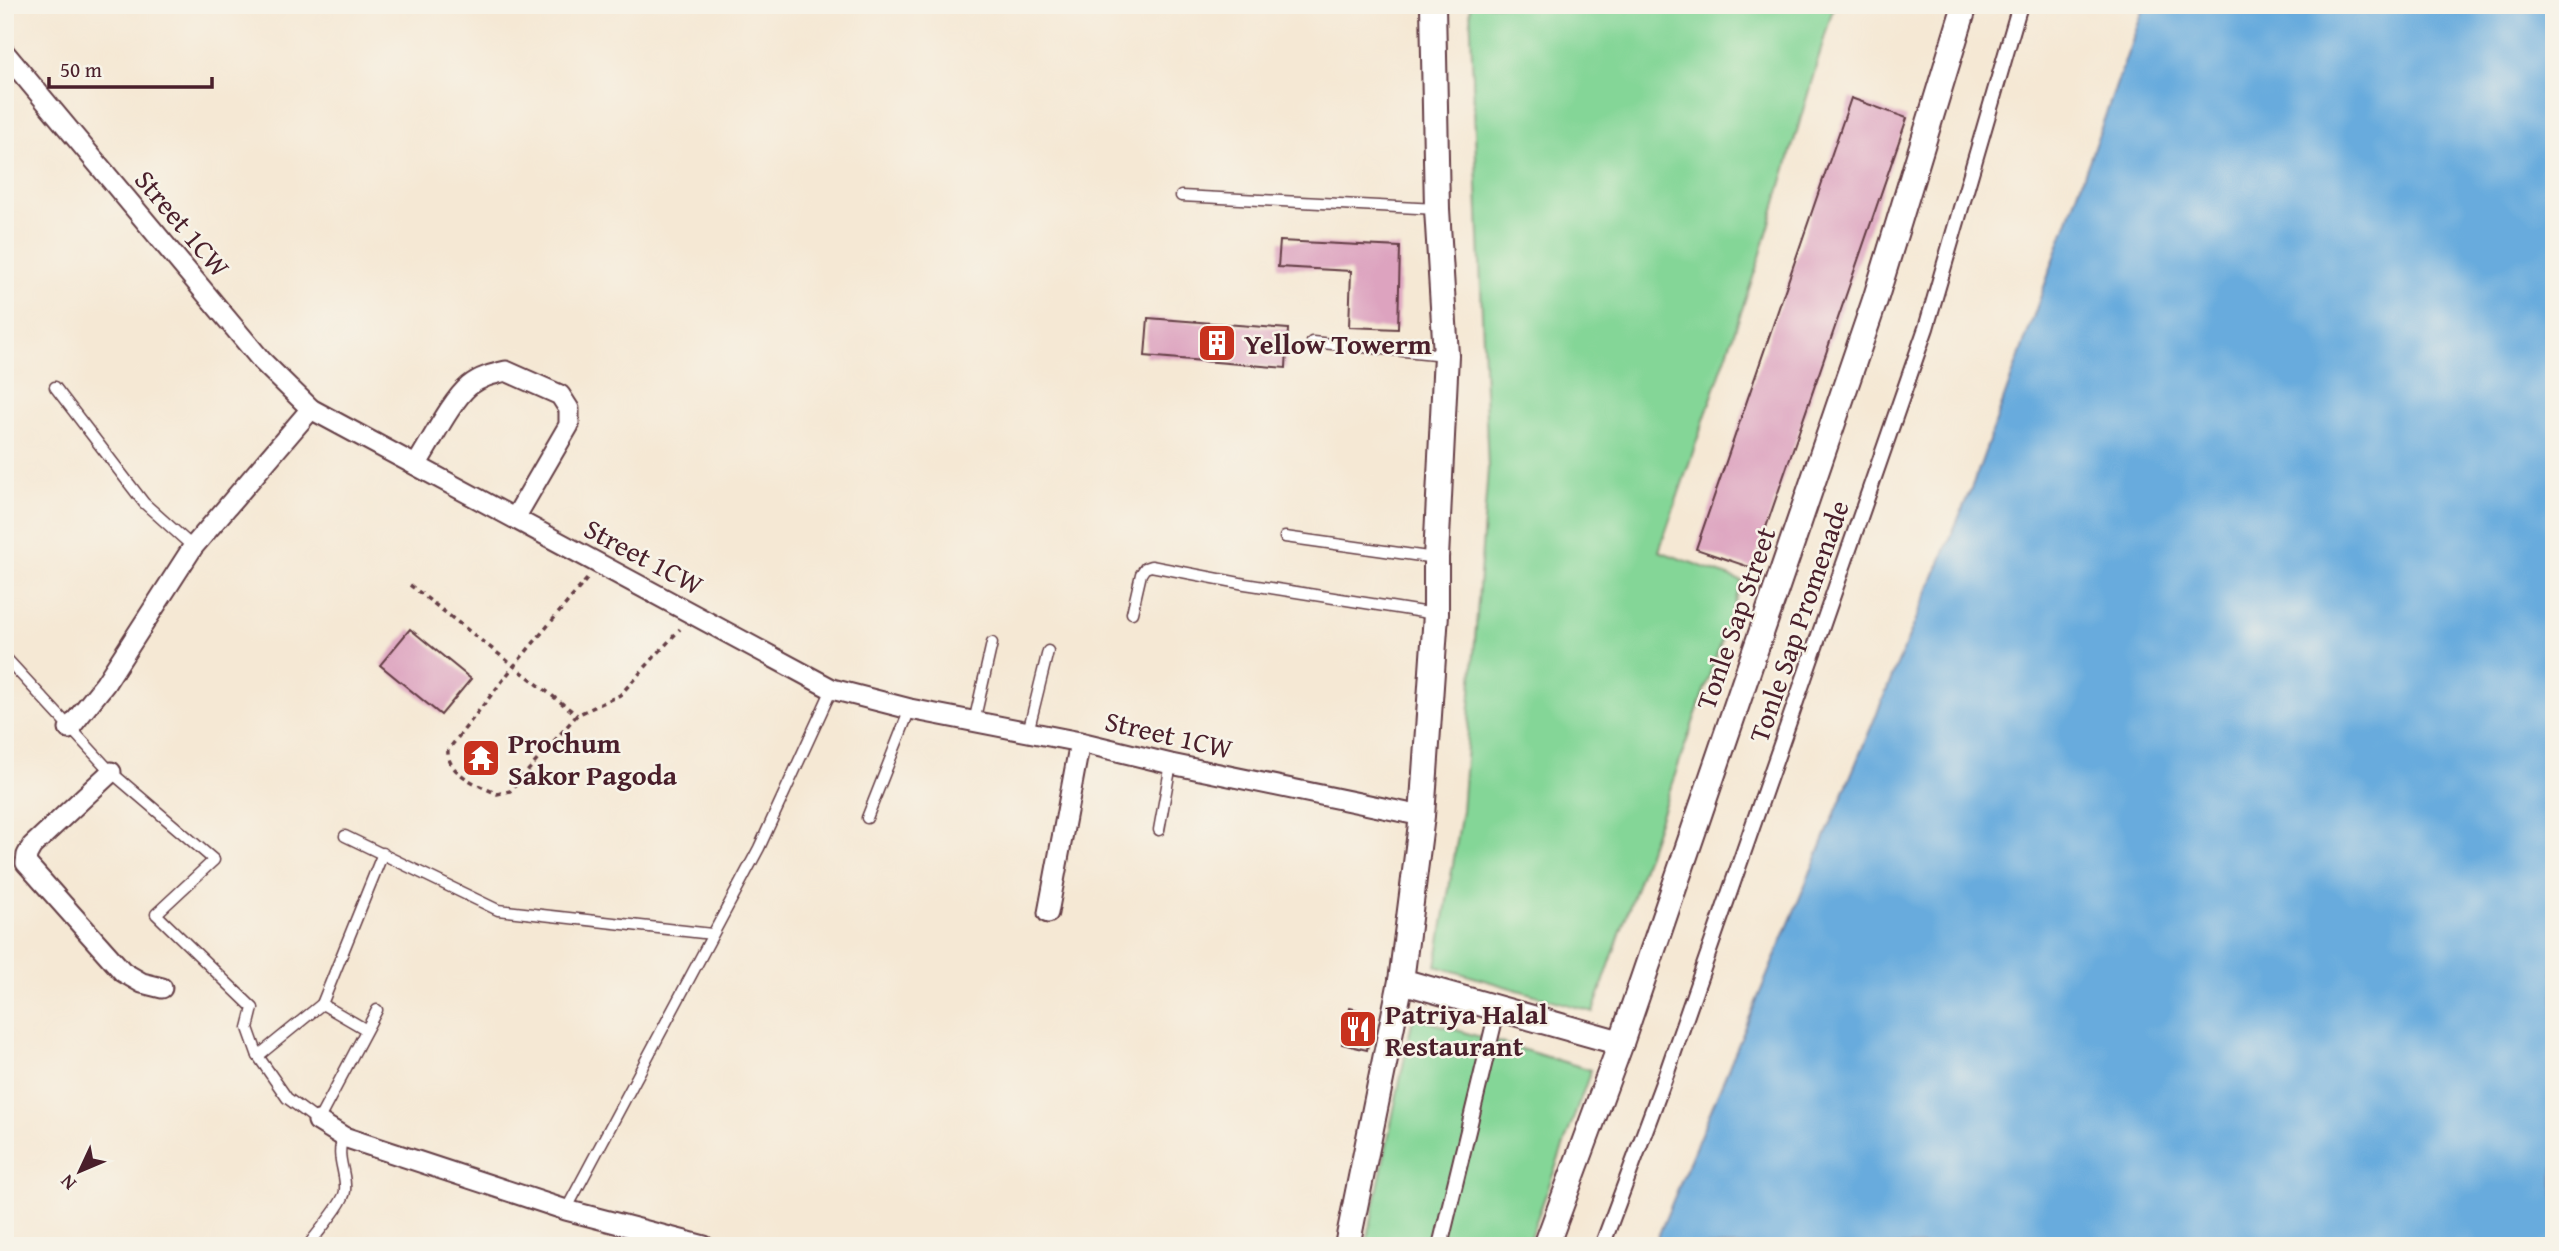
<svg xmlns="http://www.w3.org/2000/svg" width="2559" height="1251" font-family="'Gentium Book Plus',serif">
<rect width="100%" height="100%" fill="#f7f3e8"/>
<filter id="ink" filterUnits="userSpaceOnUse"><feTurbulence type="fractalNoise" baseFrequency=".0143" numOctaves="2"/><feDisplacementMap in="SourceGraphic" scale="14" xChannelSelector="R" yChannelSelector="G"/><feConvolveMatrix kernelMatrix="1 2 1 2 8 2 1 2 1" color-interpolation-filters="sRGB"/></filter>
<filter id="wash" filterUnits="userSpaceOnUse"><feTurbulence type="fractalNoise" baseFrequency=".00686" numOctaves="4" result="noise"/><feDisplacementMap in="SourceGraphic" scale="28" xChannelSelector="R" yChannelSelector="G"/><feGaussianBlur stdDeviation="1.57" result="paint"/><feColorMatrix in="noise" values="0 0 0 0 0 0 0 0 0 0 0 0 0 0 0 0 0 1.4 0 .05"/><feComposite in="paint" operator="in"/></filter>
<g filter="url(#wash)">
<rect width="100%" height="100%" fill="#f5e8d4"/>
<g fill="#84d697" stroke="#677a61" stroke-width="2">
<polygon points="1470,5 1834,5 1760,257 1659,551 1742,581 1593,1012 1436,966 1462,811 1488,469"/>
<polygon points="1413,1017 1591,1070 1527,1246 1366,1246"/>
</g>
<polygon fill="#68abdd" stroke="#596584" stroke-width="2" points="2145,5 2554,5 2554,1246 1654,1246 1977,474"/>
<g id="blocks">
<g fill="#dda3bf">
<polygon points="1851,98 1907,118 1752,568 1696,549"/>
<polygon points="1280,241 1400,247 1398,329 1349,327 1351,271 1278,267"/>
<polygon points="1148,318 1288,329 1286,368 1145,356"/>
<polygon points="410,629 471,679 441,715 380,665"/>
<polygon points="1350,1008 1374,1014 1367,1050 1342,1044"/>
</g>
</g>
</g>
<g filter="url(#ink)">
<use href="#blocks" fill-opacity="0" stroke="#643d44" stroke-width="2"/>
<g fill="none" stroke-linecap="round" stroke-linejoin="round">
<defs>
<g id="service">
<polyline points="1181,196 1437,209"/>
<polyline points="1312,342 1445,355"/>
<polyline points="55,387 144,503 193,547"/>
<polyline points="1285,537 1435,558"/>
<polyline points="1132,613 1141,574 1145,568 1151,566 1245,584 1435,614"/>
<polyline points="5,657 111,772 214,860 156,914 253,1008 248,1028 258,1056 287,1098 318,1121 377,1010"/>
<polyline points="974,722 992,643"/>
<polyline points="1028,732 1048,651"/>
<polyline points="867,818 910,709"/>
<polyline points="1159,830 1171,764"/>
<polyline points="345,836 498,910 712,934"/>
<polyline points="322,1004 383,853"/>
<polyline points="258,1056 322,1004 365,1029"/>
<polyline points="566,1210 759,848 832,689"/>
<path d="M308 1246C316 1234 344 1203 345 1191 347 1172 334 1155 344 1137"/>
</g>
<g id="pedestrian">
<polyline points="1440,1246 1498,1007"/>
<polyline points="1602,1246 1667,1072 1926,328 2020,5"/>
</g>
<g id="minor">
<polyline points="5,53 262,361 311,409 832,689 910,709 1080,742 1171,764 1422,816"/>
<path d="M416 465C430 444 451 401 469 386 480 377 493 374 506 371L560 395 569 409V425L515 518"/>
<polyline points="69,729 105,684 193,547 311,409"/>
<polyline points="111,772 32,846 27,855 26,863 123,972 142,983 162,988"/>
<polyline points="1048,913 1080,742"/>
<polyline points="318,1121 344,1137 566,1210 704,1246"/>
</g>
<g id="tertiary">
<polyline points="1401,981 1621,1043"/>
<polyline points="1347,1246 1401,981 1422,816 1436,614 1436,558 1446,355 1437,209 1433,5"/>
<polyline points="1546,1246 1621,1043 1875,300 1965,5"/>
</g>
</defs>
<use href="#service" stroke="#643d44" stroke-width="13"/>
<use href="#pedestrian" stroke="#643d44" stroke-width="18"/>
<use href="#minor" stroke="#643d44" stroke-width="23"/>
<use href="#tertiary" stroke="#643d44" stroke-width="28"/>
<g stroke="#643d44" stroke-width="3.5" stroke-dasharray="5 5" stroke-linecap="butt">
<path d="M587 579 514 666 448 750C446 774 479 785 497 794L510 791 577 715 620 695 680 629"/>
<polyline points="410,585 577,715"/>
</g>
<use href="#service" stroke="#fff" stroke-width="10"/>
<use href="#pedestrian" stroke="#fff" stroke-width="14"/>
<use href="#minor" stroke="#fff" stroke-width="19"/>
<use href="#tertiary" stroke="#fff" stroke-width="24"/>
</g>
</g>
<defs>
<symbol id="building-square" viewBox="-11 -11 22 22"><rect x="-9" y="-9" width="18" height="18" rx="4" fill="#c8321e" stroke="#f7f3e8"/><path d="M-4-6H4V6H1V3H-1V6H-4ZM-2.5-4.3h1.7v1.8h-1.7ZM.8-4.3h1.7v1.8H.8ZM-2.5-1h1.7V.8h-1.7ZM.8-1h1.7V.8H.8Z" fill="#fff"/></symbol>
<symbol id="temple-square" viewBox="-11 -11 22 22"><rect x="-9" y="-9" width="18" height="18" rx="4" fill="#c8321e" stroke="#f7f3e8"/><path d="M0-6L5-2H3V0L6.5 2.5H4V6H1.5V3h-3V6H-4V2.5H-6.5L-3 0V-2H-5Z" fill="#fff"/></symbol>
<symbol id="restaurant-square" viewBox="-11 -11 22 22"><rect x="-9" y="-9" width="18" height="18" rx="4" fill="#c8321e" stroke="#f7f3e8"/><path d="M-5-6h1v4h1v-4h1v4h1v-4h1v5L-1.5 .5V6h-2V.5L-5-1ZM5-6V6H3V1.5H1.5Q1.5-4 5-6Z" fill="#fff"/></symbol>
</defs>
<g fill-rule="evenodd">
<use href="#building-square" x="1195" y="321" width="44" height="44"/>
<use href="#temple-square" x="459" y="736" width="44" height="44"/>
<use href="#restaurant-square" x="1336" y="1007" width="44" height="44"/>
</g>
<g text-anchor="middle" dominant-baseline="central" stroke-width="5" stroke-linejoin="round" paint-order="stroke">
<g font-size="28" fill="#4a1f2b" stroke="#f7f3e8">
<text transform="translate(183 223) rotate(50)">Street 1CW</text>
<text transform="translate(644 556) rotate(28)">Street 1CW</text>
<text transform="translate(1735 618) rotate(-71)">Tonle Sap Street</text>
<text transform="translate(1798 621) rotate(-71)">Tonle Sap Promenade</text>
<text transform="translate(1169 734) rotate(13)">Street 1CW</text>
</g>
<g font-size="28" font-weight="bold" fill="#4a1f2b" stroke="#f7f3e8" text-anchor="start">
<text x="1244" y="343">Yellow Towerm</text>
<text x="508" y="742">Prochum<tspan x="508" dy="32">Sakor Pagoda</tspan></text>
<text x="1385" y="1013">Patriya Halal<tspan x="1385" dy="32">Restaurant</tspan></text>
</g>
</g>
<rect width="2559" height="1251" fill="none" stroke="#f7f3e8" stroke-width="28"/>
<g transform="translate(80 1171) rotate(226)" stroke="#f7f3e8" stroke-width="5" paint-order="stroke">
<path d="M0-5L12 26L0 18L-12 26Z" fill="#4a1f2b"/>
<text y="-10" font-size="19" font-weight="bold" text-anchor="middle" fill="#4a1f2b">N</text>
</g>
<path d="M49 77v10h163v-10" fill="none" stroke="#4a1f2b" stroke-width="3.5"/>
<text x="60" y="77" font-size="21" fill="#4a1f2b" stroke="#f7f3e8" stroke-width="5" paint-order="stroke">50 m</text>
</svg>
